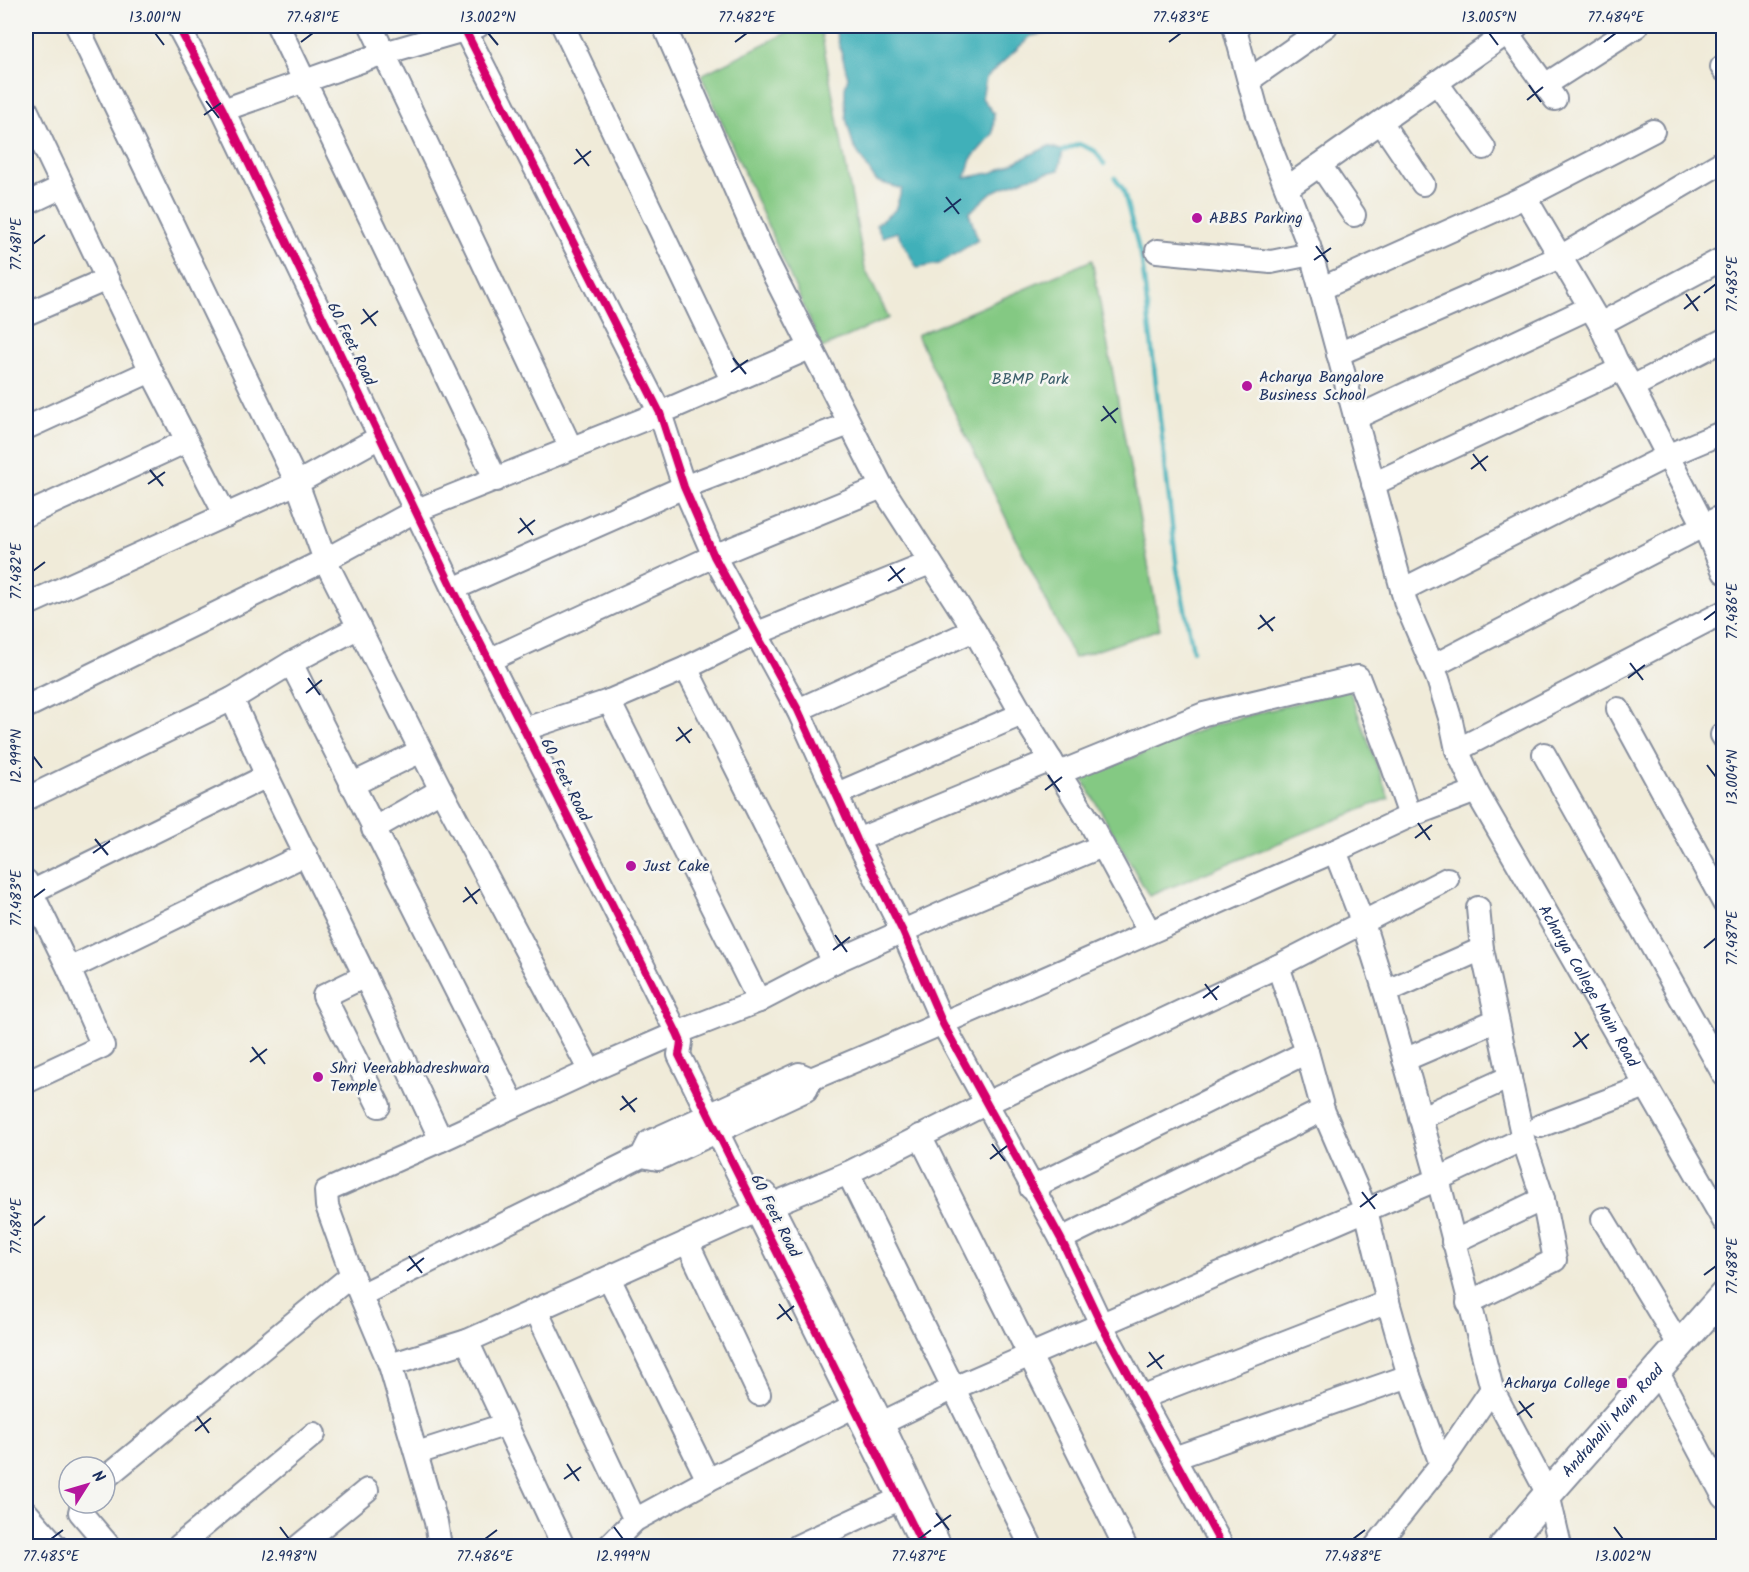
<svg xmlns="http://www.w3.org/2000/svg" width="1749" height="1572" font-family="Kalam,sans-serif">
<rect width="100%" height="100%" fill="#f6f6f2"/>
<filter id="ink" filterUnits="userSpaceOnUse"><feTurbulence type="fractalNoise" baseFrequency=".0167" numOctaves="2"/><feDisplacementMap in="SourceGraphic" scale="12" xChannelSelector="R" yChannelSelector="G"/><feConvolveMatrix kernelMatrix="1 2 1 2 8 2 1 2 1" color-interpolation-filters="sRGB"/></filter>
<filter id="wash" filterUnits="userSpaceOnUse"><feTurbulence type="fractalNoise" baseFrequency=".008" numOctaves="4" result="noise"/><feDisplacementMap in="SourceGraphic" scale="24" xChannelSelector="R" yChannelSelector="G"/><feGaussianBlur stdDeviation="1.35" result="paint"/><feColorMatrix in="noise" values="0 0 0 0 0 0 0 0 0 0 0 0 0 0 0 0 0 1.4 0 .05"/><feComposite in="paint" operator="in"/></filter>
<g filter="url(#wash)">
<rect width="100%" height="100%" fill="#f0ebd9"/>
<g fill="#84c983" stroke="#507c70" stroke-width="1.5">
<polygon points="800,26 820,26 865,269 889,318 822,348 701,75"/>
<polygon points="1092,260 1160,629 1074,658 917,335"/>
<polygon points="1349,689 1389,798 1149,896 1082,778 1213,725"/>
</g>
<polygon fill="#40b0b9" stroke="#2e708c" stroke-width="1.5" points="834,26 1091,26 1031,36 986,78 982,98 994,114 993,134 971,159 965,178 994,172 1049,146 1063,151 1059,170 1024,179 992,192 969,213 978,240 939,264 917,268 897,232 882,237 876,225 895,210 902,189 876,181 853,145 846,118 845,97 845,87 848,77"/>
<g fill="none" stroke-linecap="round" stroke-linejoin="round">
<g stroke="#40b0b9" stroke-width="4.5">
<polyline points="1063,151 1079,144 1095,151 1104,164"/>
<polyline points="1115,178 1123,189 1142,261 1177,569 1193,650"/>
</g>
</g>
</g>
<g filter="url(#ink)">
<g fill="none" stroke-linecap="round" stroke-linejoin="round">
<defs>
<g id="minor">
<polyline points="77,26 297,483 325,560 441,790 590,1071"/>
<polyline points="178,26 223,110 453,589 677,1033 681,1042 679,1055 923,1546"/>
<polyline points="278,26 496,480"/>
<polyline points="371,26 571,448"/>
<polyline points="463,26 660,413 684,487 714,556 798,710 857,840 903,932 943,1024 1061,1239 1102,1326 1222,1546"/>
<polyline points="563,26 733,382"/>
<polyline points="664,26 767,261 882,487 974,630 1022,714 1092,826 1149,931"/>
<path id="s1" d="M1234 26 1259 118 1309 246 1406 604 1438 679 1451 721 1457 750 1476 791 1724 1221"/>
<polyline points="1502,26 1555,99"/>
<polyline points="1722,67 1724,70"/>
<polyline points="1249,80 1326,26"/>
<polyline points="1437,83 1484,148"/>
<polyline points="1545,85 1637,26"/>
<polyline points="26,109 151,371 226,516"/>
<polyline points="223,110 384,53 478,26"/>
<polyline points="1381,122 1423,184"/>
<polyline points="1653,131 1525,197 1600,324 1616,360 1632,387 1703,524 1724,572"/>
<polyline points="1320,165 1354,215"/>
<polyline points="1287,188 1517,26"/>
<polyline points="26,204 62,187"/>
<polyline points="1157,251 1271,262 1311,254"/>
<polyline points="1320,289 1525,197"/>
<polyline points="26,314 107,279"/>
<polyline points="1600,324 1724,258"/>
<polyline points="1338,354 1560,257 1724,161"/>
<polyline points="1632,387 1724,340"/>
<polyline points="1355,418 1589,308"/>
<polyline points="26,428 151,371"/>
<polyline points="1373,484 1621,369"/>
<polyline points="26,515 187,441"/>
<polyline points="453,589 684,487 849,424"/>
<polyline points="1402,590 1667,456 1724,432"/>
<polyline points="26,605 297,483 380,437"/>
<polyline points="489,660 714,556 882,487"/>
<polyline points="291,663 514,1105"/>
<polyline points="1433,666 1724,515"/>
<polyline points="686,668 834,962"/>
<polyline points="232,699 267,776 365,976 441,1140"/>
<polyline points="609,701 759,1001"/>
<polyline points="26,707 325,560 415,511 660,413 812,347"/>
<polyline points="1618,709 1724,903"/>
<polyline points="798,710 974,630"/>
<polyline points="525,729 609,701 686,668 755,634 930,563"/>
<polyline points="1722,735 1724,738"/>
<polyline points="1457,750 1724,612"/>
<polyline points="1544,754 1724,1075"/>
<polyline points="1059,773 1204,714 1358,677 1392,764 1410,816"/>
<polyline points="351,785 421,751"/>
<polyline points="837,794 1022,714"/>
<polyline points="26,799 232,699 291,663 359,627"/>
<polyline points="373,829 441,790"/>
<polyline points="857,840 1051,760"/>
<polyline points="1335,851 1410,816 1476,791"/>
<polyline points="26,881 69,969 103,1046 26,1082"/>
<polyline points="31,892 267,776"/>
<polyline points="1278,966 1307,1052 1323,1110 1366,1210 1388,1302 1409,1376 1441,1464"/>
<polyline points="69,969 306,854"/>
<polyline points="365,976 324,996 379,1106"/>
<polyline points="1385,992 1482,949"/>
<polyline points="1404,1060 1497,1020"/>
<path d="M811 1079C987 1006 1160 927 1335 851L1363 923 1385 992 1438 1179 1492 1389 1548 1494 1560 1546"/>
<polyline points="1420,1118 1510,1077"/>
<polyline points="1540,1126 1646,1086"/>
<polyline points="920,1136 1125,1546"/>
<polyline points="848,1173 1031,1546"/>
<polyline points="1031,1188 1307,1052"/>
<polyline points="766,1194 882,1423 940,1546"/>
<polyline points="1603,1219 1680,1346"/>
<polyline points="1061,1239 1323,1110"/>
<polyline points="687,1242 759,1394"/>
<polyline points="1453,1242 1543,1199"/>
<polyline points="609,1278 708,1480"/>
<polyline points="361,1295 642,1156 658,1159 806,1090 811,1079 799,1074 649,1142 642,1156"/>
<polyline points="1468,1303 1555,1260 1543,1199 1523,1139 1482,949 1478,908"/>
<polyline points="536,1310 635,1520"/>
<polyline points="467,1341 563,1546"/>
<polyline points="390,1365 467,1341 757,1211 848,1173 987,1103 1278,966 1447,879"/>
<polyline points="1657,1371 1724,1497"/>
<polyline points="1141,1398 1388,1302"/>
<polyline points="868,1432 882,1423 954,1388 1438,1179 1523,1139"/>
<polyline points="417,1453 504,1425"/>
<polyline points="1174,1458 1409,1376"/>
<polyline points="105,1478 352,1275"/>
<polyline points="83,1503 80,1512 109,1546"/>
<polyline points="26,1512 56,1546"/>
<polyline points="179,1546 314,1434"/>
<polyline points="299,1546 367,1490"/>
<polyline points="440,1546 436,1522 390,1365 352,1275 327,1206 326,1191 441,1140 590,1071 677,1033 759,1001 834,962 952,909 1102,846"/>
<polyline points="609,1546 635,1520 708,1480 867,1400"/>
<polyline points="798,1546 899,1499"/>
<polyline points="1376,1546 1441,1464 1492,1389"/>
</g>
<g id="major">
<path id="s2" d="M1504 1546 1548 1494 1724 1295"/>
</g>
</defs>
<use href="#minor" stroke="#868d9c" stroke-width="26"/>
<use href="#major" stroke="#868d9c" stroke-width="32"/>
<use href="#minor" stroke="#fff" stroke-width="22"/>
<use href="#major" stroke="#fff" stroke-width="28"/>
<defs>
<g id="cycleway">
<polyline points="178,26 223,110 453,589 677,1033 681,1042 679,1055 923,1546"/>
<polyline points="463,26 660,413 684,487 714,556 798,710 857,840 903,932 943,1024 1061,1239 1102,1326 1222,1546"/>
</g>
</defs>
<use href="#cycleway" stroke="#f6f6f2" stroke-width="11"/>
<use href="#cycleway" stroke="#d6006c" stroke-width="8"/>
</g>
</g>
<path fill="none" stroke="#1b2f5e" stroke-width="2" d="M155 33 164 45M488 33 498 45M1489 33 1498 45M301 42 313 33M735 42 747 33M1169 42 1181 33M1604 42 1616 33M1529 85 1541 102M1527 100 1543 87M206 101 219 118M204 115 221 103M576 149 589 166M574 164 591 151M946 197 959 214M944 212 961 199M33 244 45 235M1316 246 1328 262M1314 260 1331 248M1704 293 1716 284M1686 294 1698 311M363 309 376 326M1684 309 1700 296M361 324 378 311M733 358 746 374M731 372 748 360M1103 406 1116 423M1101 421 1118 408M1473 454 1486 471M1471 469 1488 456M150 470 163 486M148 484 165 472M520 518 533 535M518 533 535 520M890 566 903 583M33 571 45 562M888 581 905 568M1260 615 1273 631M1704 620 1716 611M1258 629 1275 617M1630 663 1643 680M308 678 320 695M1628 678 1645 665M306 693 322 680M678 727 690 743M676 741 692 729M33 756 42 768M1707 765 1716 777M1048 775 1060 792M1045 790 1062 777M1418 823 1430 840M1415 838 1432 825M95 839 108 855M93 853 110 841M465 887 477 904M33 898 45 889M463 902 480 889M835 935 847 952M1704 948 1716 938M833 950 850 937M1205 984 1217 1000M1203 998 1219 986M1575 1032 1587 1049M252 1047 265 1064M1573 1047 1589 1034M250 1062 267 1049M622 1096 635 1112M620 1110 637 1098M992 1144 1005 1161M990 1159 1007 1146M1362 1192 1375 1209M1360 1207 1377 1194M33 1226 45 1216M409 1256 422 1273M407 1271 424 1258M1704 1275 1716 1266M779 1304 792 1321M777 1319 794 1306M1149 1352 1162 1369M1147 1367 1164 1355M1519 1401 1532 1418M1517 1415 1534 1403M197 1416 209 1433M195 1431 211 1418M567 1464 579 1481M564 1479 581 1467M936 1513 949 1530M280 1527 289 1539M614 1527 623 1539M934 1527 951 1515M1614 1527 1623 1539M51 1539 63 1530M485 1539 497 1530M919 1539 931 1530M1353 1539 1365 1530"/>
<g fill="#b5179e" stroke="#f6f6f2" stroke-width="2">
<circle cx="1197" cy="218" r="6"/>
<circle cx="1247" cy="386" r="6"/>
<circle cx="631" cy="866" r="6"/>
<circle cx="318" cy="1077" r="6"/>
<rect x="1616" y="1377" width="12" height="12" rx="3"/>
</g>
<g text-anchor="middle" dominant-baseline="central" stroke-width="5" stroke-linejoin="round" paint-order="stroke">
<g font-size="16" fill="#1b2f5e" stroke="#f6f6f2" text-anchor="start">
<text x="1209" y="218">ABBS Parking</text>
<text x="1259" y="377">Acharya Bangalore<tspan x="1259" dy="18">Business School</tspan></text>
<text x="643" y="866">Just Cake</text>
<text x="330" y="1068">Shri Veerabhadreshwara<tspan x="330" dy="18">Temple</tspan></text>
<text x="1610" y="1383" text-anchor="end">Acharya College</text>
</g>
<g font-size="16" fill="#1b2f5e" stroke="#f6f6f2">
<text transform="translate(351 344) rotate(64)">60 Feet Road</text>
<text transform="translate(565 780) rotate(63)">60 Feet Road</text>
<text stroke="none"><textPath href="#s1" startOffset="1029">Acharya College Main Road</textPath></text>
<text transform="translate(775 1216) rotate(63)">60 Feet Road</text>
<text stroke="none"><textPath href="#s2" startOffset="166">Andrahalli Main Road</textPath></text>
</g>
<g font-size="16" fill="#3a5d69" stroke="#f6f6f2">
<text x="1030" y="379">BBMP Park</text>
</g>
</g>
<rect width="1749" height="1572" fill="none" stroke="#f6f6f2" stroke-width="66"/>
<g transform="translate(87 1485) rotate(53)"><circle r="28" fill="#f6f6f2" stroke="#9ea6b7" stroke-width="1.5"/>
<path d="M0-4.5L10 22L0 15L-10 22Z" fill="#b5179e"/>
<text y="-9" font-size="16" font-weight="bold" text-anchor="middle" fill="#1b2f5e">N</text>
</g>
<rect x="33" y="33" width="1683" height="1506" fill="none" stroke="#1b2f5e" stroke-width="2"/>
<g font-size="15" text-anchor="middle" fill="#1b2f5e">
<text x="155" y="22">13.001°N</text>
<text x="313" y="22">77.481°E</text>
<text x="488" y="22">13.002°N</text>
<text x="747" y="22">77.482°E</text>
<text x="1181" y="22">77.483°E</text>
<text x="1489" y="22">13.005°N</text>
<text x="1616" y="22">77.484°E</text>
<text transform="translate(16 244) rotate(-90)" y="5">77.481°E</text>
<text transform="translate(1732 284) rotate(-90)" y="5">77.485°E</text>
<text transform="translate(16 571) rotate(-90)" y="5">77.482°E</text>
<text transform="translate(1732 611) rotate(-90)" y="5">77.486°E</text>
<text transform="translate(16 756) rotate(-90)" y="5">12.999°N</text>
<text transform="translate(1732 777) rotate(-90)" y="5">13.004°N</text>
<text transform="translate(16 898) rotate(-90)" y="5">77.483°E</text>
<text transform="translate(1732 938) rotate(-90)" y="5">77.487°E</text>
<text transform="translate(16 1226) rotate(-90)" y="5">77.484°E</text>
<text transform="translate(1732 1266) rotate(-90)" y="5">77.488°E</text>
<text x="51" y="1561">77.485°E</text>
<text x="289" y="1561">12.998°N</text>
<text x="485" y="1561">77.486°E</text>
<text x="623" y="1561">12.999°N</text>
<text x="919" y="1561">77.487°E</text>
<text x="1353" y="1561">77.488°E</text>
<text x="1623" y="1561">13.002°N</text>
</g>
</svg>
